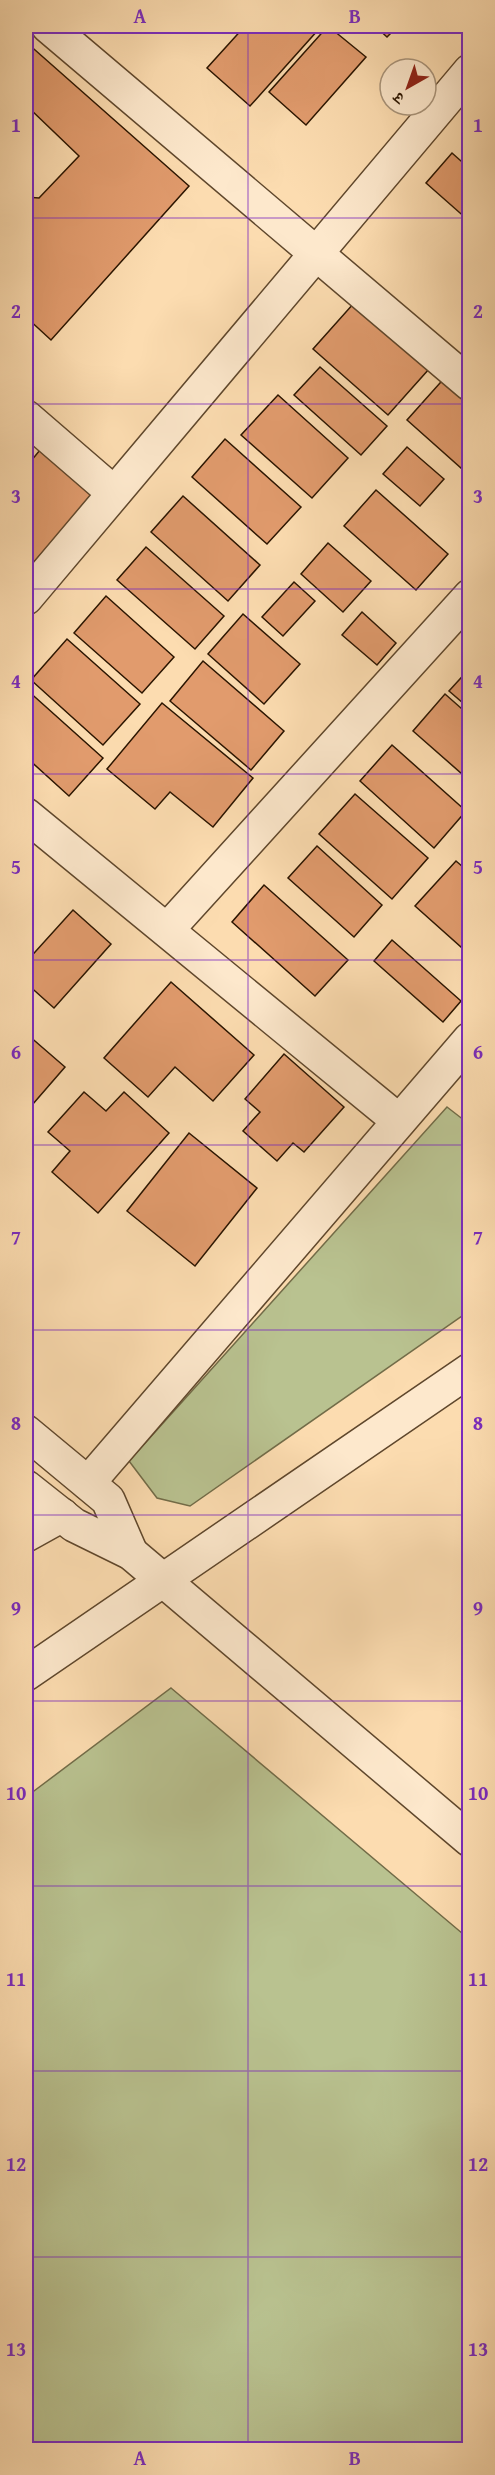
<svg xmlns="http://www.w3.org/2000/svg" width="495" height="2475" font-family="'Gentium Book Plus','Noto Serif Devanagari',serif">
<rect width="100%" height="100%" fill="#fcdcb0"/>
<filter id="stains"><feTurbulence type="fractalNoise" baseFrequency=".00333" numOctaves="4"/><feColorMatrix values="0 0 0 0 .2 0 0 0 0 .09 0 0 0 0 .02 0 0 0 .5 -.17"/></filter>
<radialGradient id="worn" r=".72"><stop offset=".6" stop-color="#630" stop-opacity="0"/><stop offset="1" stop-color="#630" stop-opacity=".3"/></radialGradient>
<g fill="#b9c290" stroke="#726c48" stroke-width="1.5">
<polygon points="447,1107 469,1124 469,1311 190,1506 157,1498 129,1461"/>
<polygon points="171,1688 469,1939 469,2449 26,2449 26,1797"/>
</g>
<g fill="#e19b6d" stroke="#2b1500" stroke-width="1.5">
<polygon points="245,26 313,26 318,30 250,106 207,68"/>
<polygon points="328,26 366,57 306,125 269,92"/>
<polygon points="375,26 398,26 387,37"/>
<polygon points="26,42 189,186 51,340 26,317 26,197 39,198 79,156 29,108 26,108"/>
<polygon points="452,153 470,169 470,228 465,224 468,220 426,183"/>
<polygon points="354,303 429,369 388,415 313,349"/>
<polygon points="320,367 387,426 361,455 294,395"/>
<polygon points="448,374 470,393 470,476 407,420"/>
<polygon points="278,395 348,458 312,498 241,435"/>
<polygon points="225,439 301,507 267,544 192,477"/>
<polygon points="407,447 444,479 420,506 383,474"/>
<polygon points="40,450 92,496 27,570 26,521 33,513 26,506 26,467"/>
<polygon points="376,490 448,554 416,590 344,526"/>
<polygon points="183,496 260,565 228,601 151,532"/>
<polygon points="328,543 371,581 343,612 301,574"/>
<polygon points="146,547 224,616 195,649 117,580"/>
<polygon points="294,582 315,601 283,636 262,617"/>
<polygon points="106,596 174,657 142,693 74,633"/>
<polygon points="362,612 396,643 377,665 342,635"/>
<polygon points="243,614 300,664 264,704 208,654"/>
<polygon points="67,639 140,704 103,745 31,680"/>
<polygon points="203,661 284,731 251,770 170,701"/>
<polygon points="470,668 470,709 449,691"/>
<polygon points="26,689 103,758 69,796 26,757"/>
<polygon points="445,694 470,716 470,781 413,731"/>
<polygon points="162,703 253,778 213,827 170,792 155,809 107,769"/>
<polygon points="392,745 466,811 434,848 360,781"/>
<polygon points="355,794 428,858 392,899 319,834"/>
<polygon points="317,846 382,905 354,937 288,878"/>
<polygon points="456,861 470,873 470,955 415,906"/>
<polygon points="264,885 348,960 315,996 232,922"/>
<polygon points="73,910 111,944 54,1008 26,983 26,962"/>
<polygon points="392,940 461,1001 443,1022 374,961"/>
<polygon points="171,982 254,1055 213,1101 175,1067 148,1097 104,1058"/>
<polygon points="28,1035 65,1067 26,1112 26,1038"/>
<polygon points="284,1054 344,1107 304,1152 293,1143 277,1161 243,1131 260,1112 245,1099"/>
<polygon points="84,1092 106,1111 124,1092 169,1133 98,1213 52,1172 70,1151 48,1132"/>
<polygon points="189,1133 257,1188 195,1266 127,1211"/>
</g>
<g fill="none" stroke-linecap="round" stroke-linejoin="round">
<defs>
<g id="minor">
<polyline points="48,26 470,384"/>
<polyline points="26,417 114,493"/>
<polyline points="26,598 470,71"/>
<polyline points="26,815 399,1121"/>
<polyline points="167,930 470,596"/>
<polyline points="26,1432 108,1500 131,1553"/>
<polyline points="88,1483 470,1039"/>
<polyline points="26,1487 74,1525 131,1553 470,1840"/>
<polyline points="26,1535 62,1515"/>
<polyline points="26,1674 470,1370"/>
</g>
</defs>
<use href="#minor" stroke="#5f472c" stroke-width="36"/>
<use href="#minor" stroke="#fde8cc" stroke-width="33"/>
</g>
<path fill="none" stroke="#7b2cbf" stroke-width="1.5" stroke-opacity="0.55" d="M248 26V2450M26 218H470M26 404H470M26 589H470M26 774H470M26 960H470M26 1145H470M26 1330H470M26 1515H470M26 1701H470M26 1886H470M26 2071H470M26 2257H470"/>
<rect width="495" height="2475" fill="none" stroke="#fcdcb0" stroke-width="66"/>
<g transform="translate(408 87) rotate(220)"><circle r="28" fill="#fde8cc" stroke="#a9947a" stroke-width="1.5"/>
<path d="M0-4.5L10 22L0 15L-10 22Z" fill="#8f2418"/>
<text y="-9" font-size="16" font-weight="bold" text-anchor="middle" fill="#2b1500">उ</text>
</g>
<rect x="33" y="33" width="429" height="2409" fill="none" stroke="#7b2cbf" stroke-width="2"/>
<g font-size="20" text-anchor="middle" font-weight="bold" fill="#7b2cbf">
<text x="140" y="23">A</text>
<text x="355" y="23">B</text>
<text x="16" y="132">1</text>
<text x="478" y="132">1</text>
<text x="16" y="318">2</text>
<text x="478" y="318">2</text>
<text x="16" y="503">3</text>
<text x="478" y="503">3</text>
<text x="16" y="688">4</text>
<text x="478" y="688">4</text>
<text x="16" y="874">5</text>
<text x="478" y="874">5</text>
<text x="16" y="1059">6</text>
<text x="478" y="1059">6</text>
<text x="16" y="1244">7</text>
<text x="478" y="1244">7</text>
<text x="16" y="1430">8</text>
<text x="478" y="1430">8</text>
<text x="16" y="1615">9</text>
<text x="478" y="1615">9</text>
<text x="16" y="1800">10</text>
<text x="478" y="1800">10</text>
<text x="16" y="1986">11</text>
<text x="478" y="1986">11</text>
<text x="16" y="2171">12</text>
<text x="478" y="2171">12</text>
<text x="16" y="2356">13</text>
<text x="478" y="2356">13</text>
<text x="140" y="2465">A</text>
<text x="355" y="2465">B</text>
</g>
<rect width="100%" height="100%" filter="url(#stains)"/>
<rect width="100%" height="100%" fill="url(#worn)"/>
</svg>
